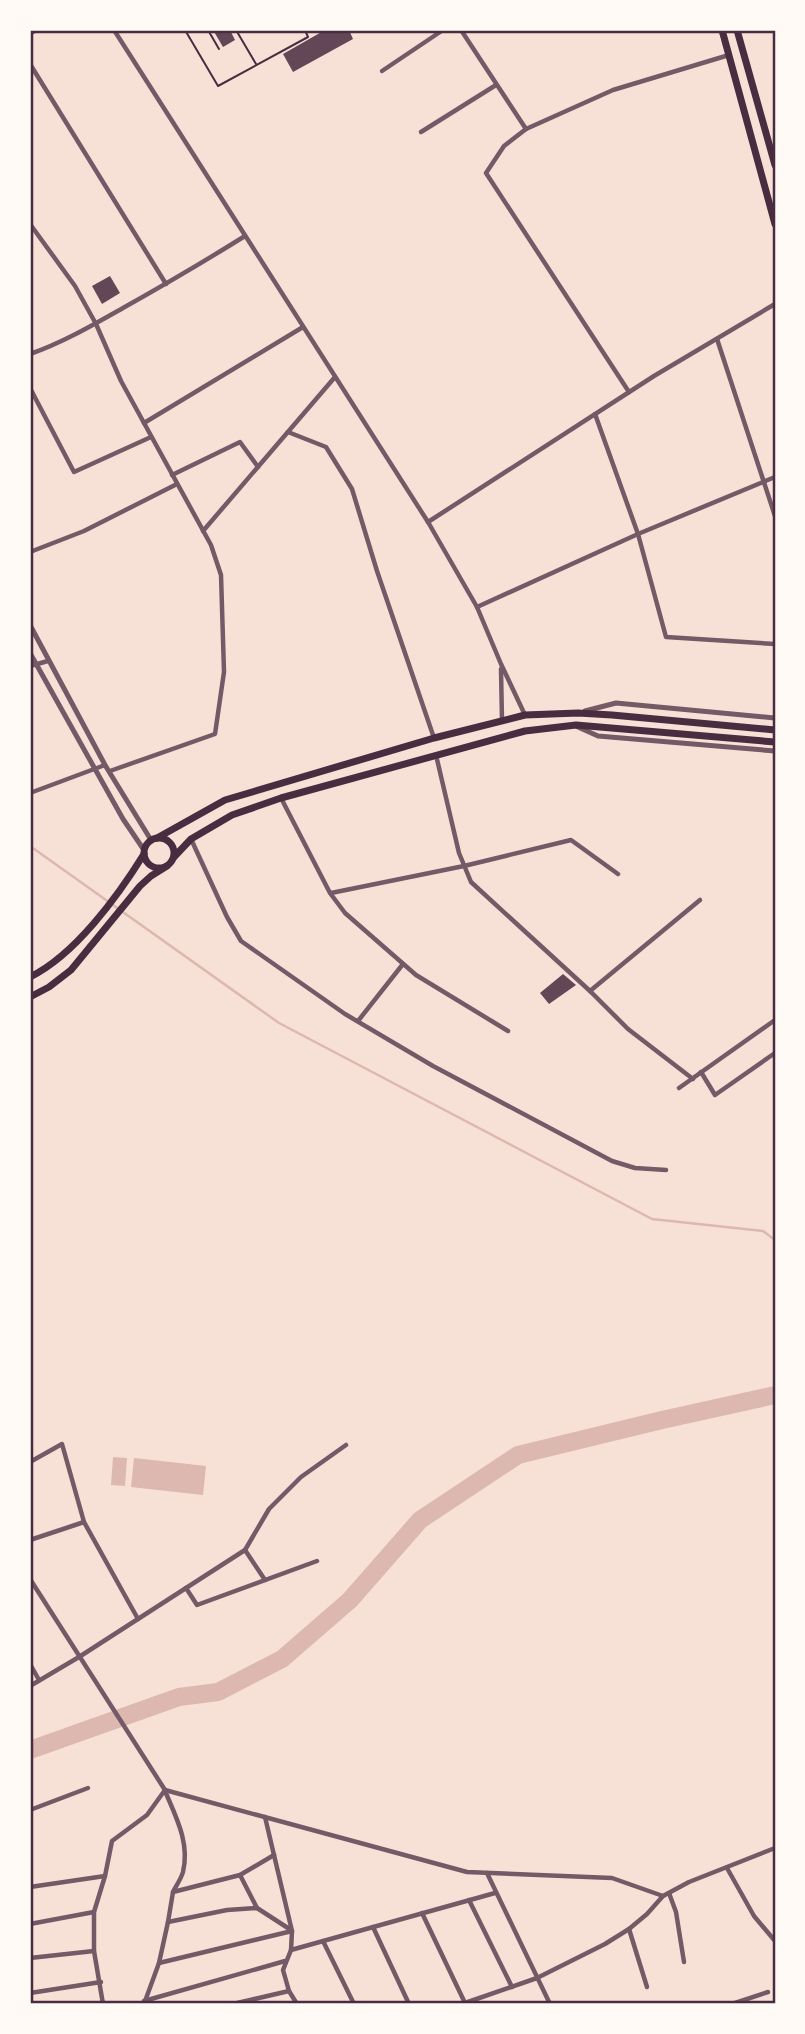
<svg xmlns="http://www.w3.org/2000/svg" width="805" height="2034" font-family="'Alegreya Sans',sans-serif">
<rect width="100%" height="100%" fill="#f7e1d7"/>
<g fill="#dcb8b0">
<polygon points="113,1457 127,1458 125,1486 111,1485"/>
<polygon points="134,1458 206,1466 203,1495 131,1487"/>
</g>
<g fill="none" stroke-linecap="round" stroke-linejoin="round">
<polyline stroke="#dcb8b0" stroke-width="2.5" points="30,846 279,1023 652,1219 763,1231 775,1240"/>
<polyline stroke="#dcb8b0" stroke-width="18" points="30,1750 179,1697 218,1692 282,1659 350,1600 420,1520 518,1455 662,1420 775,1395"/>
</g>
<g fill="#644757">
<polygon points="213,30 230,30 235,40 223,47"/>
<polygon points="325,30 349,30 353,39 293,72 283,54"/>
<polygon points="110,276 120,293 102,304 92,286"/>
<polygon points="563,974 576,985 549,1004 540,993"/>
</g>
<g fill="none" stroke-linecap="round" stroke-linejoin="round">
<g stroke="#4a2c40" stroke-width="2">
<polyline points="185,30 218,86 308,37 305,30"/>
<polyline points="208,30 219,49"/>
<polyline points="236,30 256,64"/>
</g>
<g stroke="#755966" stroke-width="4.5">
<polyline points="114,30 428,522 477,607 501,664 525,715"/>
<polyline points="461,30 526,129"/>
<polyline points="30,64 166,284"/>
<polyline points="382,71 443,30"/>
<polyline points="421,132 496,85"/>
<polyline points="30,224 75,286 96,324 121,381 211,545 221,575 224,672 215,734 110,771"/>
<polyline points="717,339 775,516"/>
<path d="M30 354C62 343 93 325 123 308 164 285 205 261 245 236"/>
<polyline points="30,388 74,472 151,437"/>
<polyline points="629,392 486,173 504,146 526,129 613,90 729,55"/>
<polyline points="595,414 638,534 666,637 775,644"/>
<polyline points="144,423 303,327"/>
<polyline points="288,432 326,447 352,489 377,571 434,738"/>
<polyline points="172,475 240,442 258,467"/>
<polyline points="428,522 654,376 775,304"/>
<polyline points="203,531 335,377"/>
<polyline points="30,552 84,531 177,484"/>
<polyline points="477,607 638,534 775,477"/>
<polyline points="30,666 48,661"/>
<polyline points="501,669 502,721"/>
<polyline points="436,755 459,853 471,882 590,991 628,1029 693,1079"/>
<polyline points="30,793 105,765"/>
<polyline points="281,798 330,893 345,913 416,975 508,1031"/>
<polyline points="191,839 227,917 241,941 345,1014 433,1066 612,1161 635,1168 666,1170"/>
<polyline points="331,893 464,866 571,840 618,874"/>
<polyline points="590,991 700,900"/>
<polyline points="358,1021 403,964"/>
<polyline points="701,1072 715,1095 775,1053"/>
<polyline points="679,1088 775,1020"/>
<polyline points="30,1462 62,1444 84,1522"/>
<polyline points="30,1540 84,1522 138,1619"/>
<polyline points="245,1550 265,1580"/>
<polyline points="30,1579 165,1790 467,1872 612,1878 663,1896"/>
<polyline points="186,1588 197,1605 317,1561"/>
<polyline points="30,1664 39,1680"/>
<polyline points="30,1686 79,1657 245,1550 269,1509 301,1477 346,1445"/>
<path d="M165 1791C176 1817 190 1843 183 1872 181 1879 176 1886 173 1892"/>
<polyline points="30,1810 88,1788"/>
<polyline points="265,1817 292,1931 291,1950 283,1970 289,1991 297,2004"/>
<polyline points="727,1868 754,1916 775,1941"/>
<polyline points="487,1873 550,2004"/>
<polyline points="240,1875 257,1908"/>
<polyline points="30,1887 105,1876 112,1841 147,1815 165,1790"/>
<polyline points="669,1893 676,1912 684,1962"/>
<polyline points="469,1900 512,1987"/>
<polyline points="422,1913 465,2003"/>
<polyline points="168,1922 227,1910 257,1908 291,1930"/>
<polyline points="30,1924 94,1912"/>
<polyline points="373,1927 409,2004"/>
<polyline points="629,1929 647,1987"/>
<polyline points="323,1941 354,2004"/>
<polyline points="291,1950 495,1893"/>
<polyline points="30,1958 94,1951"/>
<polyline points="159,1963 292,1931"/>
<polyline points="30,1993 101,1982"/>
<polyline points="144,2001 285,1961"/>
<polyline points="103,2004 94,1951 94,1912 105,1876"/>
<polyline points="144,2004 159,1963 168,1922 173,1892 240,1875 274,1855"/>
<polyline points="233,2004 289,1991"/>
<polyline points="462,2004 537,1978 605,1944 629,1929 647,1914 663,1896 689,1882 775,1848"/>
<polyline points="732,2004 768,1992"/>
</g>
<g stroke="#755966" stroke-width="5">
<polyline points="30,33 36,30"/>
<polyline points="30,625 105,765 151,840"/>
<polyline points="30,653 123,819 144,850"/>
<polyline points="585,711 616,703 775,718"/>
<polyline points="578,727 598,736 775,751"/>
</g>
<g stroke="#4a2c40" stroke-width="7">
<circle cx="159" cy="853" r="15"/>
<polyline points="157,838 225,800 434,738 525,715 578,713 612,715 775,730"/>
<polyline points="174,857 191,839 232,815 281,798 525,731 576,725 775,742"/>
<path d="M30 977C75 955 118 896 144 854"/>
<polyline points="30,997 49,987 71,970 140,886 151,876 167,866"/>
</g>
<g stroke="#4a2c40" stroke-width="7">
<polyline points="722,30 775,224"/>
<polyline points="737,30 775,165"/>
</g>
</g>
<rect width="805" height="2034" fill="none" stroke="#fffaf5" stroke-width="63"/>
<rect x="32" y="32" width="742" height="1970" fill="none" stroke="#4a2c40" stroke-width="2.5"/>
</svg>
